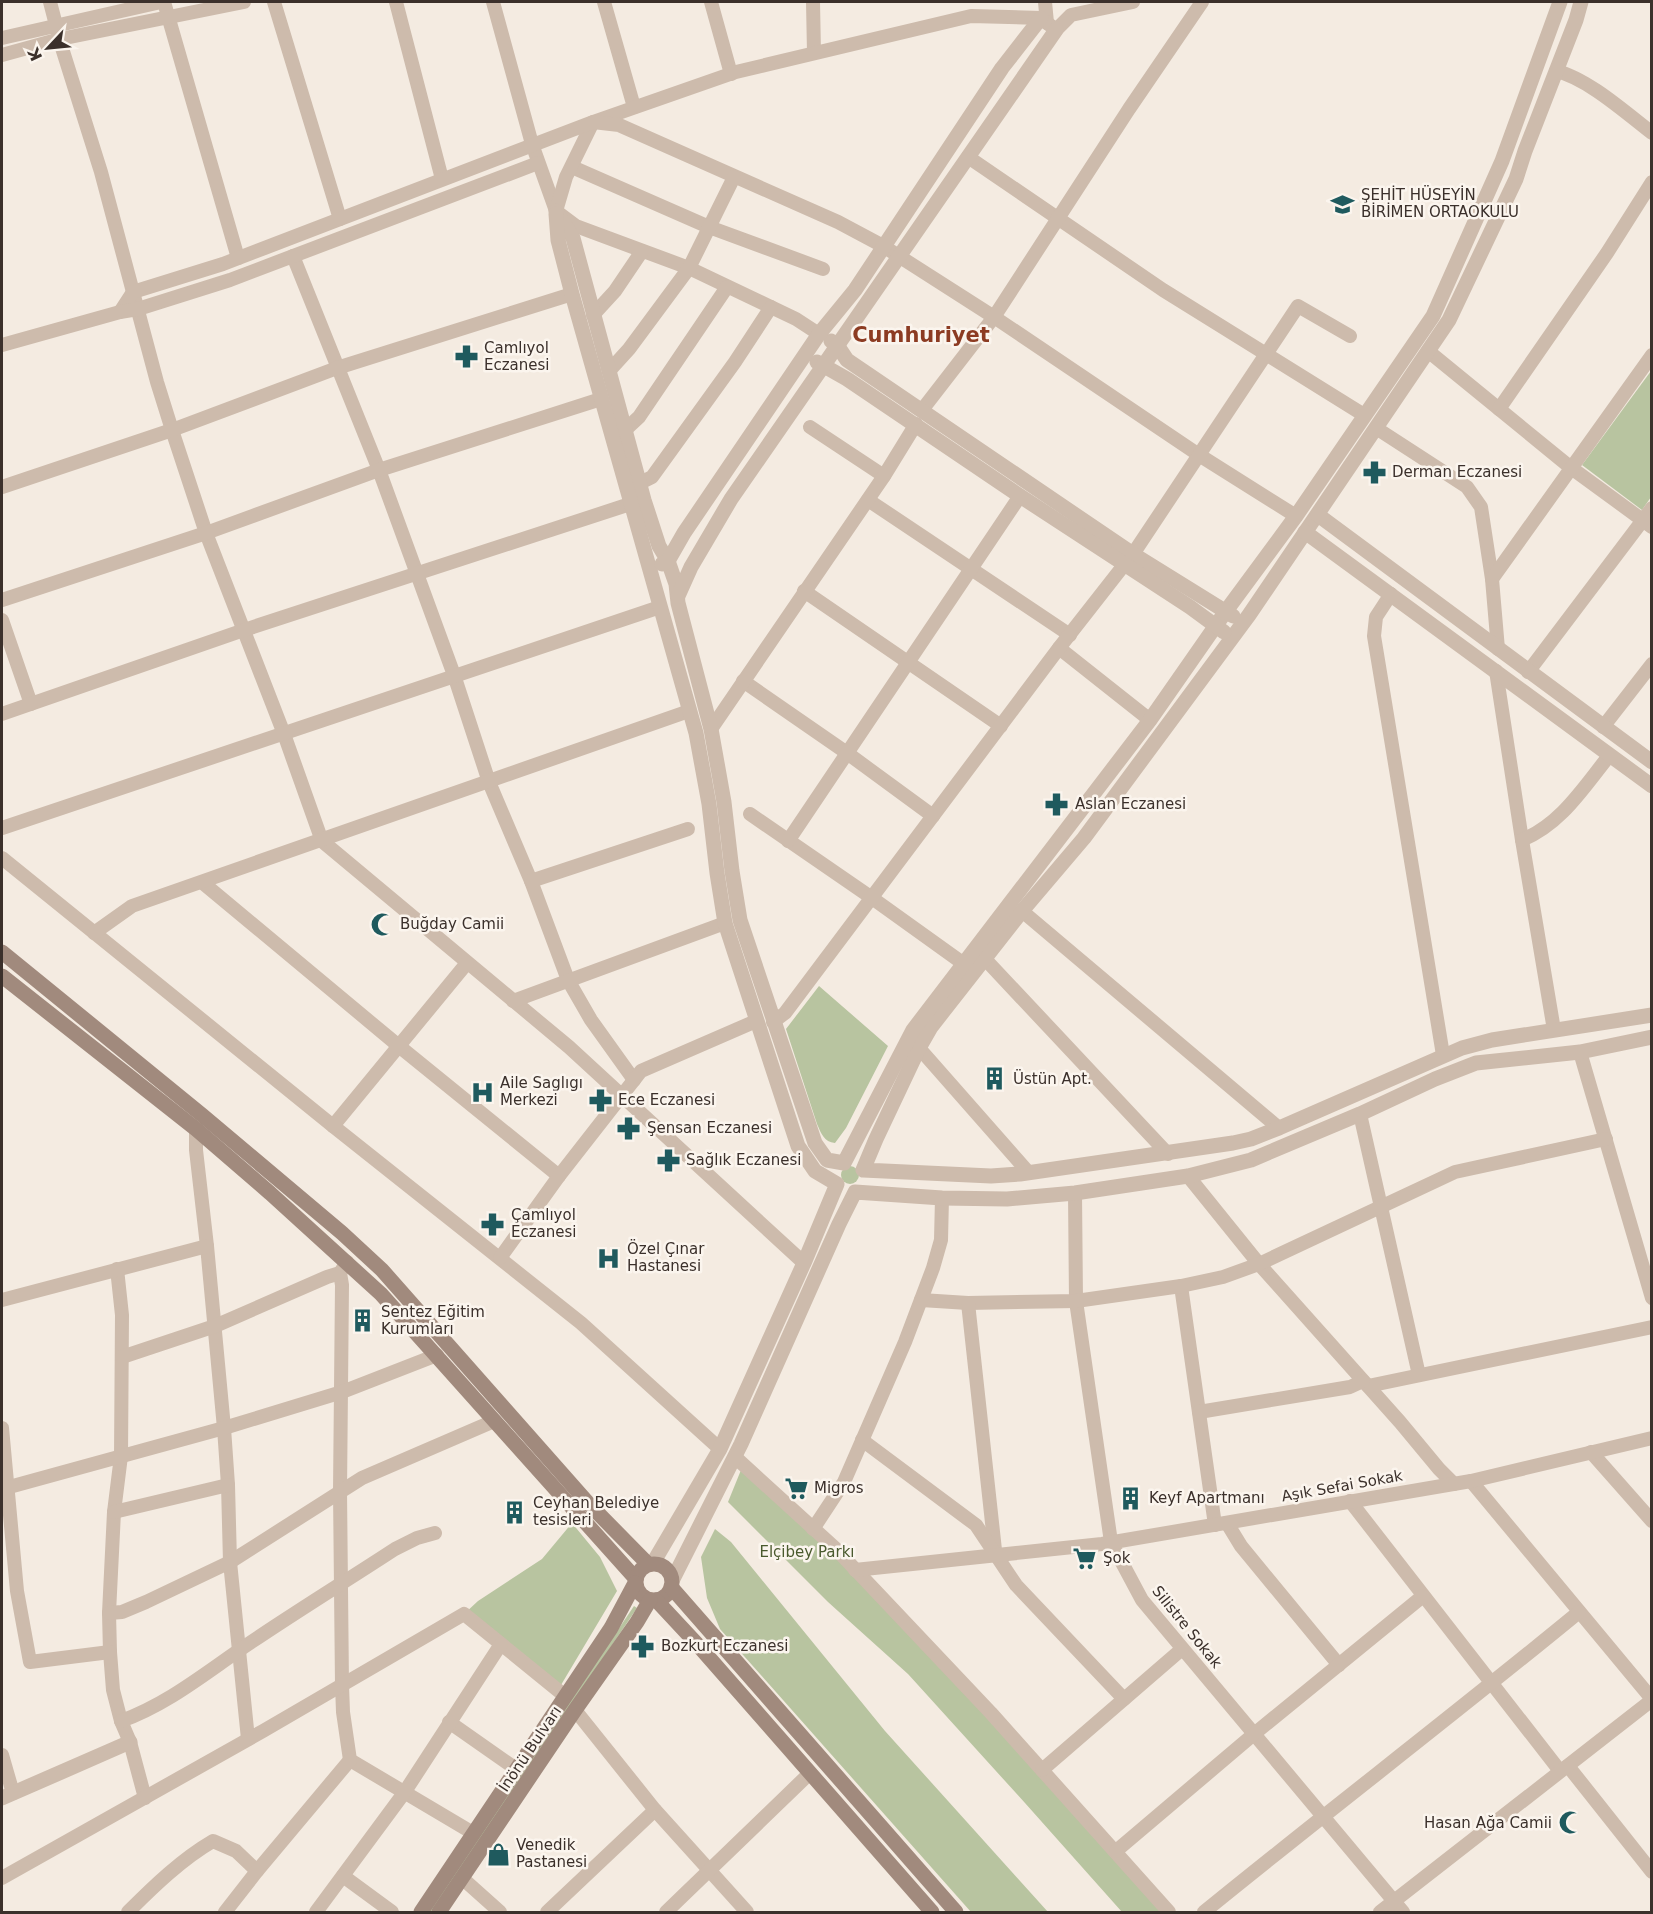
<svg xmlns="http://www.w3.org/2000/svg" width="1653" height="1914" font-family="'DejaVu Sans',sans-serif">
<rect width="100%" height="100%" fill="#f4ebe1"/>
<g fill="#b8c4a0">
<polygon points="1651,371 1651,497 1642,510 1582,465"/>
<path d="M819 986 888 1046 846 1128 835 1143C824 1142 821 1133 817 1124L786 1029Z"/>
<circle cx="850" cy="1175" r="9"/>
<polygon points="741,1470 836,1549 1169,1912 1122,1912 1025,1803 908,1674 828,1602 728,1502"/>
<polygon points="572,1523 600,1557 617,1591 561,1685 464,1614 478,1601 542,1559"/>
<polygon points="715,1529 731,1542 885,1731 1048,1912 971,1912 720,1629 707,1598 701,1557"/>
<polygon points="634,1606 637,1608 432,1912 428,1912"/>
</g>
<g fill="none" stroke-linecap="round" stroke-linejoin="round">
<g stroke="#cdbbac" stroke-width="14">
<polyline points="50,2 62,48 101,172 157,382 172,430 206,533 284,734 322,841 569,1047 804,1263"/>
<polyline points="164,2 238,258"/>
<polyline points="274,2 340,219"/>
<polyline points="396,2 442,179"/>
<polyline points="493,2 532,144 556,211 576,226 689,268 796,319 819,334"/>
<polyline points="604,2 634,107"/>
<polyline points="711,2 731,74"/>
<polyline points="813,2 814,53"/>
<polyline points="1045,2 1047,23"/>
<polyline points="2,38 161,2"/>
<polyline points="2,55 60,39 244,2"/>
<path d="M1556 71C1587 78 1626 113 1652 133"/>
<polyline points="968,157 1163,290 1364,415"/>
<polyline points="572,167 709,227 823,269"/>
<polyline points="556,211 566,177 593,122 736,72 971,16 1041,18 1056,30 1071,15 1133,2"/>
<polyline points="293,256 379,470 454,675 489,782 531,881 568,980 591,1020 634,1080"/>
<polyline points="120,312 133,292 223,264 593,122 619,125 838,222 883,246 994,317 1199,455 1296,516"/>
<polyline points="593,315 615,291 642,251"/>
<polyline points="2,345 120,312 138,309 230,280 538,163"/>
<polyline points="1428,351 1570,467 1652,527"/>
<polyline points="609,371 629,349 689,268 734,177"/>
<polyline points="1499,409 1607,253 1652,182"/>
<polyline points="922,410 994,317 1129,109 1202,2"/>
<polyline points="810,427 884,476"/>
<polyline points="1376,428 1467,487 1481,507 1492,579 1498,649"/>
<polyline points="625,430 639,417 727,287"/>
<polyline points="640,483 652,477 735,362 771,307"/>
<polyline points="2,487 172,430 337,368 572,294"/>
<polyline points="868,500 1070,635"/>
<polyline points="1133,554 1298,306 1350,336"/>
<polyline points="1492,579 1652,355"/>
<polyline points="804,591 1001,726"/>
<polyline points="1391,594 1376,617 1374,636 1443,1055"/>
<polyline points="2,600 206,533 379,470 601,399"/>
<polyline points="2,620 31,704"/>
<polyline points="1059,648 1150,720"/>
<polyline points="1496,671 1522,840 1554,1030"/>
<polyline points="1528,672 1652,508"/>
<polyline points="743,681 847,753 933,816"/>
<polyline points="2,714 244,630 630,504"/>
<polyline points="1603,727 1652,664"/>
<polyline points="711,729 884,476 916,424"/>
<polyline points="750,814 872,898 964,964"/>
<polyline points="2,828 660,607"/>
<path d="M1522 840C1561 824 1583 788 1609 756"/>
<polyline points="788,841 1020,496"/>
<polyline points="2,858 333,1126 581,1323 720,1449"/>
<polyline points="531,881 688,829"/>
<polyline points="203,883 400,1047 559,1176"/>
<polyline points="1022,911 1279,1128"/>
<polyline points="94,933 132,906 689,711"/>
<polyline points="985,959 1168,1154"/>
<polyline points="513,1001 725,923"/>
<polyline points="773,1022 785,1013 1059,648 1124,565"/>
<polyline points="919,1048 1029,1173"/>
<polyline points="1580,1052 1652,1298"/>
<polyline points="1360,1114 1419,1375"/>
<polyline points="333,1126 467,963"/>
<polyline points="196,1129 196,1150 207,1246 224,1428 228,1485 230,1562 248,1739"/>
<polyline points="1188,1176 1259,1264 1400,1422 1439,1469 1454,1484"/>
<polyline points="1075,1193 1076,1301 1111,1542 1142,1600 1403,1912"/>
<polyline points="500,1258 559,1176 641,1071 756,1021"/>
<polyline points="347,1262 340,1273 342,1285 340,1491 342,1685 343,1712 350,1760 473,1833"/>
<polyline points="117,1269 122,1315 121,1456 114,1512 109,1613 110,1652 113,1690 121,1721 130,1742 145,1798"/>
<polyline points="1181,1286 1215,1525"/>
<polyline points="2,1300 207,1246"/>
<polyline points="921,1300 968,1303 1076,1301 1181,1286 1223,1277 1259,1264 1455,1172 1606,1139"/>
<polyline points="968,1303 995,1550"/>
<polyline points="122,1357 215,1326 327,1277 340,1273"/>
<polyline points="1368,1386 1652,1327"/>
<polyline points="1199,1412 1350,1387 1363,1381"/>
<polyline points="2,1428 17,1591 30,1662 110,1652"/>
<polyline points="862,1440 976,1525 1016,1585 1124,1699"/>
<polyline points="1591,1452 1652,1521"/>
<polyline points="735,1457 836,1549 991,1713 1169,1912"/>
<polyline points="1471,1481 1652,1699"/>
<polyline points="2,1489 224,1428 342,1392 437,1355"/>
<polyline points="1350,1501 1560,1771"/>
<polyline points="114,1512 228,1485"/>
<polyline points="1227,1523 1241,1546 1339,1665"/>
<polyline points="813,1529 844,1482 905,1342 933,1268 941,1240 942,1198"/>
<polyline points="855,1570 1102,1544 1471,1481 1652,1438"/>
<polyline points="109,1613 122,1612 146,1602 230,1562 362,1478 494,1421"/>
<polyline points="575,1710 655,1810 747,1912"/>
<path d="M121 1721C165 1705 199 1678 238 1651 289 1616 343 1583 395 1549L417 1538 435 1533"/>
<polyline points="449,1722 516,1769"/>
<polyline points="2,1755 13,1793"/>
<polyline points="1568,1766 1652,1872"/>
<polyline points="1042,1770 1182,1649"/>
<polyline points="1116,1851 1254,1734 1423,1596"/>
<polyline points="343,1876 392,1912"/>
<polyline points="2,1878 263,1731 464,1614 565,1696"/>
<polyline points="462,1878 500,1912"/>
<path d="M128 1912C154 1886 182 1859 213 1841L236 1851 257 1871"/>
<polyline points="225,1912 257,1871 350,1760"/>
<polyline points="316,1912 404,1793 501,1644"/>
<polyline points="547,1912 655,1810"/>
<polyline points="666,1912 809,1774"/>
<path d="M1204 1912C1328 1811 1455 1714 1579 1612"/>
<polyline points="1380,1912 1652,1700"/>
</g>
<g stroke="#cdbbac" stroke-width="15">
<polyline points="1581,2 1576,20 1525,151 1516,179 1449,320 1249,615 1084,838 1022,911 931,1027 919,1048 876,1139 863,1170 991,1176 1020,1174 1233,1143 1251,1139 1279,1128 1462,1048 1492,1040 1652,1015"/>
<polyline points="556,211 573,238 644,500 659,546 668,561 676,584 678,603 711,729 724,802 732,871 740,920 815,1143 827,1160 844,1163 913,1030 1150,720 1226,611 1296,516 1433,316 1502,161 1560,2"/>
<polyline points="556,214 558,240 572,294 696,733 709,804 717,873 725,923 798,1146 815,1171 837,1184 804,1263 720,1449 653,1563"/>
<polyline points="831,341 837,345 847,360 1133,554 1233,616"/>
<polyline points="817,362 847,379 1020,496 1190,607 1224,632"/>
<polyline points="1318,515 1652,762"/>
<polyline points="1305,532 1652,786"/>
<polyline points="662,564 668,561 684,533 819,334 855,290 1002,68 1041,18"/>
<polyline points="678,596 691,567 731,499 1056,30"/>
<polyline points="672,1581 741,1444 839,1224 855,1192 942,1198 1007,1199 1075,1193 1188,1176 1251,1160 1360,1114 1435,1079 1476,1063 1580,1052 1652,1037"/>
<polyline points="2,1798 130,1742"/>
</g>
<g stroke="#a18a7d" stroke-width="15">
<polyline points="2,952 202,1115 342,1233 382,1270 587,1502 648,1564"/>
<polyline points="2,976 196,1129 270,1193 381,1294 636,1579"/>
<circle cx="654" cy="1582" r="18"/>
<polyline points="671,1587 956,1912"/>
<polyline points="656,1600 697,1644 932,1912"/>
<polyline points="421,1912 611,1628 635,1583"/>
<polyline points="439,1912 575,1710 637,1622 650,1600"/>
</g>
</g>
<defs>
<symbol id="school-bare" viewBox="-9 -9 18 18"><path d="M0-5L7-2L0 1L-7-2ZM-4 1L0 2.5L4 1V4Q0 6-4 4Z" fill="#1f5a5e" stroke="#fbf5ee" stroke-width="2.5" paint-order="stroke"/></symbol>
<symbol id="pharmacy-bare" viewBox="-9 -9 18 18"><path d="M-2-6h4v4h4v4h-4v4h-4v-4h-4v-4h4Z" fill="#1f5a5e" stroke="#fbf5ee" stroke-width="2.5" paint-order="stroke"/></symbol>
<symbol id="mosque-bare" viewBox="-9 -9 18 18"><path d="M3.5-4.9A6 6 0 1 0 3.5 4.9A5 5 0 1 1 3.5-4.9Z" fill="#1f5a5e" stroke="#fbf5ee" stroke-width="2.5" paint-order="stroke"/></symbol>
<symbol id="building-bare" viewBox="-9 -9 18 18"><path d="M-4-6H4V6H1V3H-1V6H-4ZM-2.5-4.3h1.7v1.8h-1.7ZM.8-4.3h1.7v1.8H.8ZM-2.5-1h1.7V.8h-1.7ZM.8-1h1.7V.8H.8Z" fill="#1f5a5e" stroke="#fbf5ee" stroke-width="2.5" paint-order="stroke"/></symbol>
<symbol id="hospital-bare" viewBox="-9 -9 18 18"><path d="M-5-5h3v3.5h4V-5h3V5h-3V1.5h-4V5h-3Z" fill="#1f5a5e" stroke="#fbf5ee" stroke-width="2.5" paint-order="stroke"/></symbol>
<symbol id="supermarket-bare" viewBox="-9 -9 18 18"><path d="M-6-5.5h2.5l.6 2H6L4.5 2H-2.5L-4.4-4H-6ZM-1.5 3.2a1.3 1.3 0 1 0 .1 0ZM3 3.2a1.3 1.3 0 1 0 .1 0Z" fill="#1f5a5e" stroke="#fbf5ee" stroke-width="2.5" paint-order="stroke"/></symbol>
<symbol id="shop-bare" viewBox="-9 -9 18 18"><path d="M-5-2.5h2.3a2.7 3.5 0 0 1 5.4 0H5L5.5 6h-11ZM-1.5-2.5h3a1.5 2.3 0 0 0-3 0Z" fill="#1f5a5e" stroke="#fbf5ee" stroke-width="2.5" paint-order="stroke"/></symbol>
</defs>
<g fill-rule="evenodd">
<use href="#school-bare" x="1326" y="188" width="33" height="33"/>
<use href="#pharmacy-bare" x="450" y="340" width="33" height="33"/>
<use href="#pharmacy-bare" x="1358" y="456" width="33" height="33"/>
<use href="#pharmacy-bare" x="1040" y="788" width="33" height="33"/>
<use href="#mosque-bare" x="366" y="908" width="33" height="33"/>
<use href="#building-bare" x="978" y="1062" width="33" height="33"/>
<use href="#hospital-bare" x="466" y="1076" width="33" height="33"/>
<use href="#pharmacy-bare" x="584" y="1084" width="33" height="33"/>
<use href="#pharmacy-bare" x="612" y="1112" width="33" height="33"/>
<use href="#pharmacy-bare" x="652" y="1144" width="33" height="33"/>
<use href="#pharmacy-bare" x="476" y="1208" width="33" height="33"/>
<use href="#hospital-bare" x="592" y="1242" width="33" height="33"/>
<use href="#building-bare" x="346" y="1304" width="33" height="33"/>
<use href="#supermarket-bare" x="780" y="1472" width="33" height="33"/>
<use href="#building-bare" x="1114" y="1482" width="33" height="33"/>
<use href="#building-bare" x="498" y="1496" width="33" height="33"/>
<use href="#supermarket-bare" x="1068" y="1542" width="33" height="33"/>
<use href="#pharmacy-bare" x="626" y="1630" width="33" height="33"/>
<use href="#mosque-bare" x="1554" y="1806" width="33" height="33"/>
<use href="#shop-bare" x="482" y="1838" width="33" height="33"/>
</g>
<g text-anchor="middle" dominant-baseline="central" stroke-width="5" stroke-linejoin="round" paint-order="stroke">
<g font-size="15" fill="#3b302b" stroke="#fbf5ee" text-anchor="start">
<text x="1361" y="195">ŞEHİT HÜSEYİN<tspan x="1361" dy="17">BİRİMEN ORTAOKULU</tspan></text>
<text x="484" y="348">Camlıyol<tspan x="484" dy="17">Eczanesi</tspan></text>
<text x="1392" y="472">Derman Eczanesi</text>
<text x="1075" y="804">Aslan Eczanesi</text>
<text x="400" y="924">Buğday Camii</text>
<text x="1013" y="1079">Üstün Apt.</text>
<text x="500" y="1083">Aile Saglıgı<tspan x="500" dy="17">Merkezi</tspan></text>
<text x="618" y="1100">Ece Eczanesi</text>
<text x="647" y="1128">Şensan Eczanesi</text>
<text x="686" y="1160">Sağlık Eczanesi</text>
<text x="511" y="1215">Çamlıyol<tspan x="511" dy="17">Eczanesi</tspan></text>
<text x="627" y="1249">Özel Çınar<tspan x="627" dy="17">Hastanesi</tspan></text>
<text x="381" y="1312">Sentez Eğitim<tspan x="381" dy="17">Kurumları</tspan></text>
<text x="814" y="1488">Migros</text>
<text x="1149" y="1498">Keyf Apartmanı</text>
<text x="533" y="1503">Ceyhan Belediye<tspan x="533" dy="17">tesisleri</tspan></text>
<text x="1103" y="1558">Şok</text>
<text x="661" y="1646">Bozkurt Eczanesi</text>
<text x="1552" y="1823" text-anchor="end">Hasan Ağa Camii</text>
<text x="516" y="1845">Venedik<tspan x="516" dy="17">Pastanesi</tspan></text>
</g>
<g font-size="15" fill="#3b302b" stroke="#fbf5ee">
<text transform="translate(1342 1486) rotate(-10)">Aşık Sefai Sokak</text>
<text transform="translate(1187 1627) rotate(51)">Silistre Sokak</text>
<text transform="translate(530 1749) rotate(-56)">İnönü Bulvarı</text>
</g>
<g font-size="15" fill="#4a5a2e" stroke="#fbf5ee">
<text x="807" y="1552">Elçibey Parkı</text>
</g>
<g font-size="21" font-weight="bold" fill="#8c3b22" stroke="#fbf5ee">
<text x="921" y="335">Cumhuriyet</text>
</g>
</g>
<rect width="1653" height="1914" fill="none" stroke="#3b302b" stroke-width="6"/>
<g transform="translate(48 48) rotate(244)" stroke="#fbf5ee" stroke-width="4.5" paint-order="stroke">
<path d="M0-4.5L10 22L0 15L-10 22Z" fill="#3b302b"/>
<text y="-9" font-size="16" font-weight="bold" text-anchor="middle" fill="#3b302b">K</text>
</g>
</svg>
